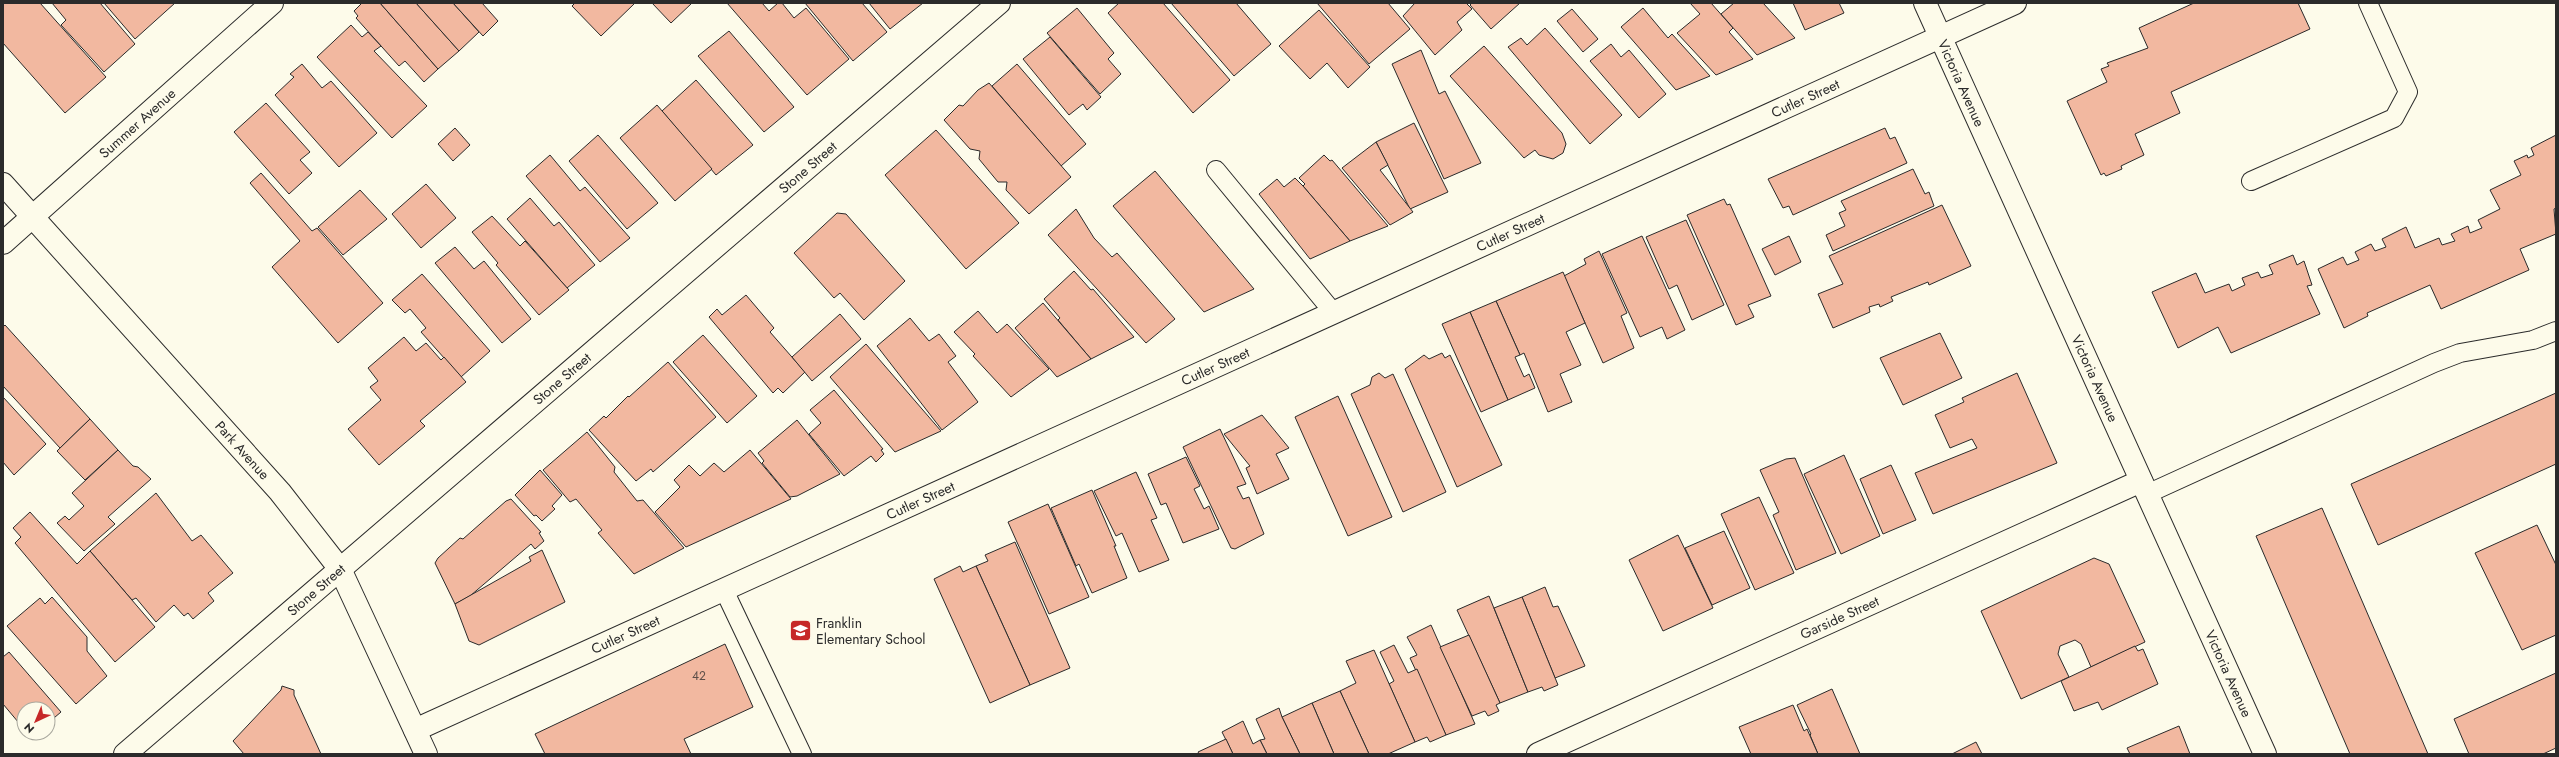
<svg xmlns="http://www.w3.org/2000/svg" width="2559" height="757" font-family="Jost,sans-serif">
<rect width="100%" height="100%" fill="#fdfbea"/>
<g fill="#f2b8a0" stroke="#2b2b2b">
<polygon points="3,3 40,3 106,77 65,113 3,43"/>
<polygon points="52,3 100,3 135,44 104,72 61,25 66,20"/>
<polygon points="104,3 175,3 135,39"/>
<polygon points="362,3 380,3 438,69 424,82 405,61 399,66 356,18 358,16 354,11"/>
<polygon points="380,3 416,3 459,51 438,69"/>
<polygon points="416,3 453,3 479,32 459,51"/>
<polygon points="453,3 482,3 498,21 483,36"/>
<polygon points="575,3 635,3 601,36 572,6"/>
<polygon points="652,3 692,3 671,23"/>
<polygon points="727,3 762,3 769,11 778,3 782,3 794,18 806,8 849,59 807,95"/>
<polygon points="805,3 862,3 887,32 853,61"/>
<polygon points="869,3 923,3 890,29"/>
<polygon points="1119,3 1163,3 1230,80 1193,113 1108,13"/>
<polygon points="1171,3 1236,3 1271,44 1234,76"/>
<polygon points="1317,3 1388,3 1410,29 1369,64"/>
<polygon points="1415,3 1466,3 1472,9 1457,22 1462,30 1435,55 1403,16"/>
<polygon points="1472,3 1520,3 1491,29 1470,5"/>
<polygon points="1690,3 1711,3 1733,28 1729,32 1753,59 1716,75 1677,33 1700,14"/>
<polygon points="1734,3 1763,3 1795,38 1757,55 1721,14"/>
<polygon points="1793,3 1839,3 1844,13 1805,30"/>
<polygon points="2194,3 2298,3 2310,29 2171,92 2180,113 2135,134 2144,155 2121,166 2122,169 2106,176 2104,173 2101,175 2067,101 2107,82 2101,69 2109,66 2107,63 2148,48 2139,28"/>
<polygon points="1077,8 1114,53 1108,59 1121,74 1100,94 1047,33"/>
<polygon points="1643,8 1668,38 1672,34 1710,76 1676,90 1621,27"/>
<polygon points="1572,9 1598,39 1583,52 1557,21"/>
<polygon points="1319,10 1370,67 1348,88 1327,63 1310,79 1279,46"/>
<polygon points="351,25 362,37 368,32 381,46 374,51 427,106 392,138 317,57"/>
<polygon points="1545,28 1622,115 1590,144 1508,47 1521,38 1527,45"/>
<polygon points="729,31 794,107 764,132 698,56"/>
<polygon points="1050,37 1101,97 1087,110 1083,104 1069,115 1023,59"/>
<polygon points="1611,44 1621,57 1629,50 1666,94 1639,118 1590,61"/>
<polygon points="1484,46 1562,133 1566,144 1563,153 1553,159 1539,155 1535,150 1524,158 1450,76"/>
<polygon points="1421,50 1439,94 1445,91 1481,163 1444,179 1392,64"/>
<polygon points="302,64 322,88 331,81 377,133 339,167 275,95 294,77 290,74"/>
<polygon points="1017,64 1086,144 1061,166 992,86"/>
<polygon points="696,80 753,145 716,175 662,111"/>
<polygon points="989,83 1071,177 1029,214 1006,190 1007,182 998,182 979,159 980,151 970,149 944,120 959,105 963,106 978,90"/>
<polygon points="266,103 310,152 300,160 312,173 289,194 234,132"/>
<polygon points="657,105 712,169 675,201 620,138"/>
<polygon points="1414,123 1448,192 1410,209 1376,142"/>
<polygon points="455,128 470,145 453,161 438,144"/>
<polygon points="1885,128 1890,139 1895,137 1907,163 1793,215 1789,206 1783,208 1768,179"/>
<polygon points="936,130 1019,223 966,269 885,175"/>
<polygon points="598,135 658,203 627,229 569,161"/>
<polygon points="2556,135 2556,208 2554,209 2556,234 2520,249 2529,270 2441,309 2430,285 2367,313 2368,316 2344,328 2318,269 2343,257 2347,265 2359,260 2355,252 2371,244 2375,251 2386,247 2382,239 2406,227 2415,248 2439,238 2442,245 2455,241 2451,234 2468,226 2470,233 2482,228 2478,220 2500,209 2490,190 2521,175 2514,161 2527,155 2528,158 2534,155 2531,148"/>
<polygon points="1376,142 1388,165 1380,170 1413,212 1390,225 1342,168"/>
<polygon points="550,155 580,191 585,187 630,238 600,262 526,176"/>
<polygon points="1324,155 1330,161 1332,160 1388,226 1350,241 1303,186 1305,184 1299,178"/>
<polygon points="1913,169 1925,194 1929,192 1934,206 1833,251 1826,235 1845,226 1839,213 1846,210 1841,201"/>
<polygon points="1155,171 1254,289 1204,312 1113,206"/>
<polygon points="261,173 312,231 317,228 383,303 338,343 272,267 300,241 250,183"/>
<polygon points="1295,178 1303,186 1350,241 1310,259 1259,194 1277,179 1284,187"/>
<polygon points="426,184 456,218 421,248 392,214"/>
<polygon points="360,190 387,219 343,255 318,227"/>
<polygon points="530,198 554,226 559,222 595,265 567,288 507,219"/>
<polygon points="1724,199 1727,205 1730,204 1771,296 1748,305 1754,317 1736,325 1687,215"/>
<polygon points="1942,205 1971,266 1929,285 1928,282 1891,297 1893,301 1880,307 1879,304 1869,307 1870,312 1833,328 1818,294 1843,284 1829,256"/>
<polygon points="1076,209 1094,238 1112,257 1117,253 1175,319 1146,343 1048,235"/>
<polygon points="837,213 846,214 905,281 864,320 840,293 834,298 794,253"/>
<polygon points="492,216 520,246 525,241 569,290 539,315 496,265 498,263 472,232"/>
<polygon points="1686,220 1724,305 1692,320 1677,285 1669,289 1646,237"/>
<polygon points="1642,236 1685,330 1667,339 1662,327 1640,337 1602,254"/>
<polygon points="1789,236 1801,262 1775,275 1762,249"/>
<polygon points="455,247 474,269 484,261 531,319 502,343 435,263"/>
<polygon points="1599,251 1627,313 1621,316 1634,348 1603,363 1564,276 1586,264 1584,259"/>
<polygon points="2293,255 2297,265 2304,261 2312,285 2307,286 2320,314 2231,353 2218,327 2178,348 2152,292 2196,273 2205,293 2229,284 2232,291 2245,285 2242,278 2258,272 2261,278 2273,274 2269,265"/>
<polygon points="1074,271 1091,290 1093,289 1134,337 1091,359 1058,320 1060,318 1044,299"/>
<polygon points="1563,272 1585,323 1566,332 1581,365 1560,374 1572,402 1548,412 1524,353 1520,355 1496,301"/>
<polygon points="422,274 490,351 461,377 421,332 426,328 410,309 405,313 392,300"/>
<polygon points="746,295 774,328 770,332 805,372 783,393 778,388 773,393 709,317 717,309 722,315"/>
<polygon points="1496,301 1520,355 1515,357 1524,377 1529,374 1535,388 1508,400 1470,312"/>
<polygon points="1043,303 1091,359 1057,377 1015,328"/>
<polygon points="978,311 997,333 1007,324 1049,369 1011,397 973,356 975,354 954,332"/>
<polygon points="1470,312 1508,400 1481,412 1442,324"/>
<polygon points="840,314 861,339 812,381 792,357"/>
<polygon points="910,318 929,341 939,334 956,356 948,362 978,402 942,430 877,346"/>
<polygon points="5,325 90,419 60,448 3,386 3,327"/>
<polygon points="1940,333 1962,378 1903,405 1880,358"/>
<polygon points="703,335 757,396 727,423 673,362"/>
<polygon points="404,337 416,351 426,343 441,360 444,357 466,382 420,421 425,426 379,465 348,429 381,400 370,387 378,381 368,368"/>
<polygon points="866,344 878,358 941,431 895,452 830,377"/>
<polygon points="1442,353 1445,358 1450,355 1502,465 1457,487 1405,369 1424,355 1429,359"/>
<polygon points="668,362 716,417 653,472 651,469 636,481 589,430 604,416 606,418 628,396 629,397"/>
<polygon points="1379,373 1385,378 1393,374 1446,492 1403,512 1351,394 1370,385 1372,377"/>
<polygon points="2017,373 2057,463 1933,514 1915,473 1977,448 1972,439 1950,448 1935,415 1964,402 1962,398"/>
<polygon points="834,390 883,449 881,450 884,454 876,462 871,456 844,476 809,434 821,423 810,410"/>
<polygon points="2556,393 2556,464 2378,545 2351,484"/>
<polygon points="1338,396 1392,517 1348,536 1295,417"/>
<polygon points="3,397 46,444 14,475 3,462"/>
<polygon points="1262,415 1289,448 1276,454 1289,479 1257,494 1246,468 1250,466 1224,434"/>
<polygon points="90,419 118,450 85,480 57,451"/>
<polygon points="797,420 840,474 797,496 790,497 762,463 764,461 758,453"/>
<polygon points="1220,429 1246,484 1237,487 1243,499 1249,497 1264,534 1235,549 1231,548 1183,447"/>
<polygon points="587,432 615,467 614,472 637,501 643,500 684,548 634,574 598,533 602,530 576,499 570,502 543,470"/>
<polygon points="118,450 133,466 138,467 151,479 108,517 115,524 84,551 57,523 65,516 69,520 84,506 72,493"/>
<polygon points="750,450 791,499 686,547 655,512 680,487 674,480 689,465 700,476 714,463 724,472"/>
<polygon points="1844,455 1880,536 1841,554 1804,474"/>
<polygon points="1186,457 1200,486 1194,489 1204,509 1209,506 1219,529 1183,543 1166,503 1161,505 1148,474"/>
<polygon points="1795,458 1836,553 1796,570 1773,515 1779,512 1760,470 1786,459"/>
<polygon points="1891,465 1916,520 1883,534 1860,479"/>
<polygon points="540,470 562,495 552,506 555,509 542,521 536,515 534,516 515,495"/>
<polygon points="1136,472 1157,518 1151,520 1169,560 1139,572 1122,533 1116,536 1094,491"/>
<polygon points="1092,490 1116,546 1114,546 1127,578 1092,593 1079,564 1076,566 1051,508"/>
<polygon points="156,493 192,541 201,535 233,573 208,593 214,601 193,619 188,613 184,616 174,605 156,622 136,598 132,600 90,551"/>
<polygon points="1759,497 1794,573 1755,590 1721,514"/>
<polygon points="511,499 541,532 539,533 544,541 535,549 531,544 470,596 455,604 435,563 438,558 460,538 463,539 506,501"/>
<polygon points="1048,504 1089,597 1049,614 1008,522"/>
<polygon points="2322,508 2428,754 2350,754 2256,536"/>
<polygon points="30,512 77,564 90,551 155,627 115,662 15,543 21,537 13,528"/>
<polygon points="2537,525 2556,565 2556,635 2522,650 2475,553"/>
<polygon points="1724,531 1750,588 1712,605 1685,548"/>
<polygon points="1678,535 1713,608 1663,631 1629,560"/>
<polygon points="1015,542 1070,668 1030,685 976,566 988,561 985,555"/>
<polygon points="542,550 565,602 479,645 469,641 455,604 531,561 529,557"/>
<polygon points="2094,558 2109,564 2145,642 2091,667 2081,644 2075,640 2060,646 2058,654 2069,677 2021,699 1981,611"/>
<polygon points="960,566 963,572 976,566 1030,685 990,703 934,579"/>
<polygon points="1545,587 1553,607 1558,606 1585,666 1555,678 1522,597"/>
<polygon points="1489,596 1528,692 1500,703 1457,610"/>
<polygon points="52,597 87,637 87,651 107,676 76,704 7,626 40,598 45,604"/>
<polygon points="1522,597 1558,685 1544,691 1542,687 1528,692 1494,608"/>
<polygon points="1431,625 1475,724 1446,735 1410,658 1417,655 1407,637"/>
<polygon points="1469,635 1500,703 1496,705 1499,711 1488,716 1485,711 1472,716 1440,647"/>
<polygon points="725,644 753,707 684,739 691,754 545,754 535,734"/>
<polygon points="1394,645 1408,673 1417,669 1446,735 1430,742 1427,737 1415,742 1389,684 1394,681 1380,652"/>
<polygon points="2135,646 2138,651 2143,649 2158,684 2102,710 2098,702 2074,711 2061,681"/>
<polygon points="1374,650 1415,742 1388,754 1369,754 1340,691 1356,683 1346,661"/>
<polygon points="9,652 61,712 48,723 48,709 24,709 24,729 3,704 3,657"/>
<polygon points="2556,673 2556,748 2543,754 2469,754 2454,719"/>
<polygon points="282,686 294,690 294,695 321,754 244,754 233,741 281,690"/>
<polygon points="1832,689 1860,754 1818,754 1810,735 1811,734 1797,705"/>
<polygon points="1340,691 1369,754 1334,754 1312,703"/>
<polygon points="1312,703 1334,754 1300,754 1282,717"/>
<polygon points="1793,705 1804,731 1807,729 1818,754 1751,754 1739,727"/>
<polygon points="1279,708 1282,717 1300,754 1267,754 1260,740 1265,739 1256,719"/>
<polygon points="1243,721 1253,744 1260,740 1267,754 1233,754 1222,732"/>
<polygon points="2179,726 2190,754 2130,754 2127,748"/>
<polygon points="1226,739 1233,754 1199,754 1198,752"/>
<polygon points="1976,742 1982,754 1952,754"/>
</g>
<g fill="none" stroke-linecap="round" stroke-linejoin="round">
<defs>
<g id="lane">
<polyline points="1216,170 1333,312"/>
<polyline points="2251,181 2394,118 2408,92 2368,3"/>
<polyline points="2147,494 2434,363 2460,353 2533,340 2556,331"/>
<polyline points="724,590 802,754"/>
</g>
<g id="street">
<path id="s1" d="M1925 3 2265 754"/>
<path id="s2" d="M415 730 2015 3"/>
<path id="s3" d="M125 754 999 3"/>
<path id="s4" d="M1538 754 2141 481"/>
</g>
<g id="secondary">
<path id="s5" d="M3 243 272 3"/>
</g>
<g id="primary">
<path id="s6" d="M3 184 280 492 340 569 426 754"/>
</g>
</defs>
<use href="#lane" stroke="#2b2b2b" stroke-width="20"/>
<use href="#street" stroke="#2b2b2b" stroke-width="24"/>
<use href="#secondary" stroke="#2b2b2b" stroke-width="24"/>
<use href="#primary" stroke="#2b2b2b" stroke-width="24"/>
<use href="#lane" stroke="#fdfbea" stroke-width="18"/>
<use href="#street" stroke="#fdfbea" stroke-width="22"/>
<use href="#secondary" stroke="#fdfbea" stroke-width="22"/>
<use href="#primary" stroke="#fdfbea" stroke-width="22"/>
</g>
<defs>
<symbol id="school-square" viewBox="-11 -11 22 22"><rect x="-9" y="-9" width="18" height="18" rx="4" fill="#c62828" stroke="#fdfbea"/><path d="M0-5L7-2L0 1L-7-2ZM-4 1L0 2.5L4 1V4Q0 6-4 4Z" fill="#fff"/></symbol>
</defs>
<g fill-rule="evenodd">
<use href="#school-square" x="788" y="618" width="25" height="25"/>
</g>
<g text-anchor="middle" dominant-baseline="central" stroke-width="3" stroke-linejoin="round" paint-order="stroke">
<g font-size="12" fill="#5d4e48">
<text x="699" y="676">42</text>
</g>
<g font-size="14" fill="#2b2b2b" stroke="#fdfbea">
<text stroke="none"><textPath href="#s1" startOffset="88">Victoria Avenue</textPath></text>
<text stroke="none"><textPath href="#s2" startOffset="1527">Cutler Street</textPath></text>
<text stroke="none"><textPath href="#s5" startOffset="180">Summer Avenue</textPath></text>
<text stroke="none"><textPath href="#s3" startOffset="900">Stone Street</textPath></text>
<text stroke="none"><textPath href="#s2" startOffset="1203">Cutler Street</textPath></text>
<text stroke="none"><textPath href="#s2" startOffset="879">Cutler Street</textPath></text>
<text stroke="none"><textPath href="#s3" startOffset="576">Stone Street</textPath></text>
<text stroke="none"><textPath href="#s1" startOffset="412">Victoria Avenue</textPath></text>
<text stroke="none"><textPath href="#s6" startOffset="358">Park Avenue</textPath></text>
<text stroke="none"><textPath href="#s2" startOffset="555">Cutler Street</textPath></text>
<text stroke="none"><textPath href="#s3" startOffset="252">Stone Street</textPath></text>
<text stroke="none"><textPath href="#s4" startOffset="331">Garside Street</textPath></text>
<text stroke="none"><textPath href="#s2" startOffset="231">Cutler Street</textPath></text>
<text stroke="none"><textPath href="#s1" startOffset="736">Victoria Avenue</textPath></text>
</g>
<g font-size="14" fill="#2b2b2b" stroke="#fdfbea" text-anchor="start">
<text x="816" y="623">Franklin<tspan x="816" dy="16">Elementary School</tspan></text>
</g>
</g>
<rect width="2559" height="757" fill="none" stroke="#2b2b2b" stroke-width="8"/>
<g transform="translate(36 721) rotate(224)"><circle r="19" fill="#fdfbea" stroke="#a9a89e"/>
<path d="M0-3L7 15L0 10L-7 15Z" fill="#c62828"/>
<text y="-6" font-size="11" font-weight="bold" text-anchor="middle" fill="#2b2b2b">N</text>
</g>
</svg>
